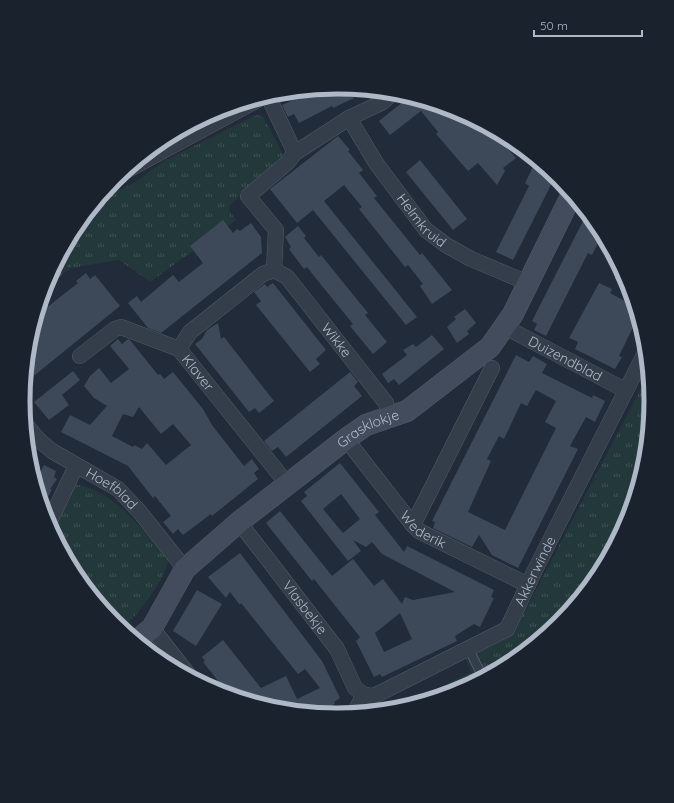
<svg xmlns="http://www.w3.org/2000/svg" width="674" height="803" font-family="Quicksand,sans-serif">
<defs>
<pattern id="grass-tufts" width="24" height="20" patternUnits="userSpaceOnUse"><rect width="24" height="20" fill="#23383a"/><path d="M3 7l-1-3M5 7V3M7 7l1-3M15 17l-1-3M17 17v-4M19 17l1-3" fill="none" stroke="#405355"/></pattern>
<pattern id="forest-firs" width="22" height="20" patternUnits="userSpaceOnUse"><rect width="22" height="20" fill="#23383a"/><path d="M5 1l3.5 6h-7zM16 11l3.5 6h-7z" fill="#405355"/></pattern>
</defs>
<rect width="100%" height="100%" fill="#212b39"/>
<g fill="url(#grass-tufts)">
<polygon points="256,115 262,116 265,120 285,158 230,205 229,210 236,220 150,282 119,260 71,268 64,249 76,227 96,202 137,181 164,161"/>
<path d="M648 375C659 489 604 597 512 662 502 669 490 674 480 679 460 690 442 696 421 703 412 705 403 709 395 710L471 672 465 658 506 639 515 630Z"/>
<path d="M74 484C114 489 144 531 168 560 168 576 135 619 122 629L115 623 76 576 51 530Z"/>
</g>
<polygon fill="url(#forest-firs)" points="64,249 71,268 45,288"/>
<polygon fill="#23383a" points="633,467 642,471 625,525 608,517"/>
<g fill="#3d4959" fill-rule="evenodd">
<polygon points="337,88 350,89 354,98 333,108 332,106 299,123 294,114 288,117 282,105 316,90"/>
<polygon points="409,97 457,111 505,137 511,144 507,148 516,158 503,168 505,171 497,185 478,163 468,171 436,134 438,132 421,111 390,135 379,121"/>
<polygon points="338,136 350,150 348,151 363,170 359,173 377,196 374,198 420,255 422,253 452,290 432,304 420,286 423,284 408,265 405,267 359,209 362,207 344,185 324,201 417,317 406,325 313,210 297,223 270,189"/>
<polygon points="420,160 467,219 453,230 406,172"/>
<polygon points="536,161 555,177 513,260 496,252 529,186 525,183"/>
<polygon points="591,218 602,235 592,255 588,253 546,336 534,330 537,324 532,321 583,221"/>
<polygon points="223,220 233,233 237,229 240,231 251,223 261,237 262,253 161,333 148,328 128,303 137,296 141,302 173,275 179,282 203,263 190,246"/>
<polygon points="298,226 306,236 304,238 319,257 321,255 368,313 365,315 387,342 373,354 350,326 353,324 314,276 307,267 304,269 289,249 291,247 285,237"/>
<polygon points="86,273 90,279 95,275 120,306 25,383 29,340 36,316 78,283 76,281"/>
<polygon points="273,283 326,350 316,359 320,364 310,372 256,305 261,301 254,292 265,284 267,287"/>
<polygon points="599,283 612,289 610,293 634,306 638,317 619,356 622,357 615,369 575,349 578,342 569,338"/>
<polygon points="465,309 476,323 467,331 469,334 457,343 447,327 456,319 454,317"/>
<polygon points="218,323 221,339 224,337 274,401 259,413 255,408 249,412 195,344 202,339 207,330"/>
<polygon points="432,335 444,349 399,385 394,379 388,383 382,374 407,355 403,350 413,344 416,347"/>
<path d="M118 339 122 344 128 339 130 340 158 375 160 374 164 379 173 372 203 409 212 425 244 466 252 459 259 469 254 473 258 479 212 516 211 514 183 535 178 529 173 534 163 522 171 516 155 496 153 498 128 466 61 432 70 415 90 425 107 406 94 398 84 386 90 376 99 368 111 383 129 369 110 346ZM139 407 161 434 173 424 191 445 166 465 147 443 142 449 134 445 133 447 112 436 123 414 133 417Z"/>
<path d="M516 355 529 362 533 356 547 364 542 373 592 398 593 395 605 401 595 422 586 417 570 446 578 449 518 568 492 555 479 535 472 547 433 528 435 522 432 521ZM536 390 556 401 545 422 556 428 505 530 468 512 491 461 487 459 499 436 504 439 521 403 527 406Z"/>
<polygon points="73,371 80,380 62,395 69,405 49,420 34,402"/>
<polygon points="350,372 358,382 354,386 362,396 286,457 278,447 272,451 264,441"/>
<path d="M340 463 379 512 375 515 404 552 407 546 494 590 491 597 494 598 480 627 474 624 455 636 457 641 382 677 380 674 374 677 356 641 360 637 314 579 312 581 266 523 280 511 332 576 353 559 374 586 383 579 402 604 405 597 413 600 455 592 382 554 372 542 366 547 353 540 361 551 348 561 301 501 307 496 304 492ZM341 494 360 519 343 533 323 509ZM400 613 412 639 384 652 375 633Z"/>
<polygon points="44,465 56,471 54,477 57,479 50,489 52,489 43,508 32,471 39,475"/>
<polygon points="240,553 322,661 340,698 334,702 335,704 315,713 276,709 230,696 203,662 205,661 202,657 223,640 261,688 286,676 297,699 320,688 305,669 298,674 241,603 240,605 230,592 226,598 208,577"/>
<polygon points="197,590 222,604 196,646 173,631"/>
</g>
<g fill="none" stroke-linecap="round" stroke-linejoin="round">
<defs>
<g id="lane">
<polyline points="620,277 626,280"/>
<polyline points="469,649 483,678"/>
</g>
<g id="street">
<polyline points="268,96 295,153"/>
<path id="s1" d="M349 118 376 163 426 230 446 245 471 259 528 283"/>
<polyline points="124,172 263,97"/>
<polyline points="274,270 276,230 248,196 287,163 295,153 349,118 381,103 393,93"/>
<path id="s2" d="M505 327 625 390"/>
<path id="s3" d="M179 349 190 332 263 274 274 270 287 277 386 403 389 418"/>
<path id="s4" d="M80 356 115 329 121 327 179 349 288 485"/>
<path id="s5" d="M25 424 39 440 52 451 118 489 139 511 185 569"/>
<path id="s6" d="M346 439 413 525 419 531 528 585"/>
<path id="s7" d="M239 522 337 649 355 688 364 695"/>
<polyline points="49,523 76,466"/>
<polyline points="413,525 492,368"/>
<polyline points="152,628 191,678"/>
<path id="s8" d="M351 714 354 713 364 695 374 696 507 629 535 570 646 351"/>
</g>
<g id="secondary">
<path id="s9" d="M136 641 152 628 185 569 239 522 346 439 366 425 407 411 490 347 513 314 570 198 573 196"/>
</g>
</defs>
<use href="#lane" stroke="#525b67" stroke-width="10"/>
<use href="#street" stroke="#525b67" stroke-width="16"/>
<use href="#secondary" stroke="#525b67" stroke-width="22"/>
<use href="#lane" stroke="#343d4a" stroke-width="8"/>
<use href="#street" stroke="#343d4a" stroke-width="15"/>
<use href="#secondary" stroke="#424c5d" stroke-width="21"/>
</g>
<g text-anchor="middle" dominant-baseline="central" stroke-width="3" stroke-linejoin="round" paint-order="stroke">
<g font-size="14" fill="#afb8c6" stroke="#1a222e">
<text stroke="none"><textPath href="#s1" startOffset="126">Helmkruid</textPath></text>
<text stroke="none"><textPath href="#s3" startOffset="220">Wikke</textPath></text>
<text stroke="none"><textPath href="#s2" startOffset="68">Duizendblad</textPath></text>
<text stroke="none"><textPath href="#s4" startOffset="143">Klaver</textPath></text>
<text stroke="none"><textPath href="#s9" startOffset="320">Grasklokje</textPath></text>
<text stroke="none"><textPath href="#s5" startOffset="109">Hoefblad</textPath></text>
<text stroke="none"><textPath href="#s6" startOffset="120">Wederik</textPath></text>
<text stroke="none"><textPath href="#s8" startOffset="247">Akkerwinde</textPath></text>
<text stroke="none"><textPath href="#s7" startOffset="108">Vlasbekje</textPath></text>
</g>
</g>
<path d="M0 0H674V803H0ZM30 401a307 307 0 1 1 614 0a307 307 0 1 1-614 0Z" fill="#1a222e" fill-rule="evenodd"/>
<path fill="none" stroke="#afb8c6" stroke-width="5" d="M30 401a307 307 0 1 1 614 0a307 307 0 1 1-614 0Z"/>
<path d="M534 30v6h108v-6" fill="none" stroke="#afb8c6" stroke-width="2"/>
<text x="540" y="30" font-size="12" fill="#afb8c6" stroke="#1a222e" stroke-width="3" paint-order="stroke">50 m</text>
</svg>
